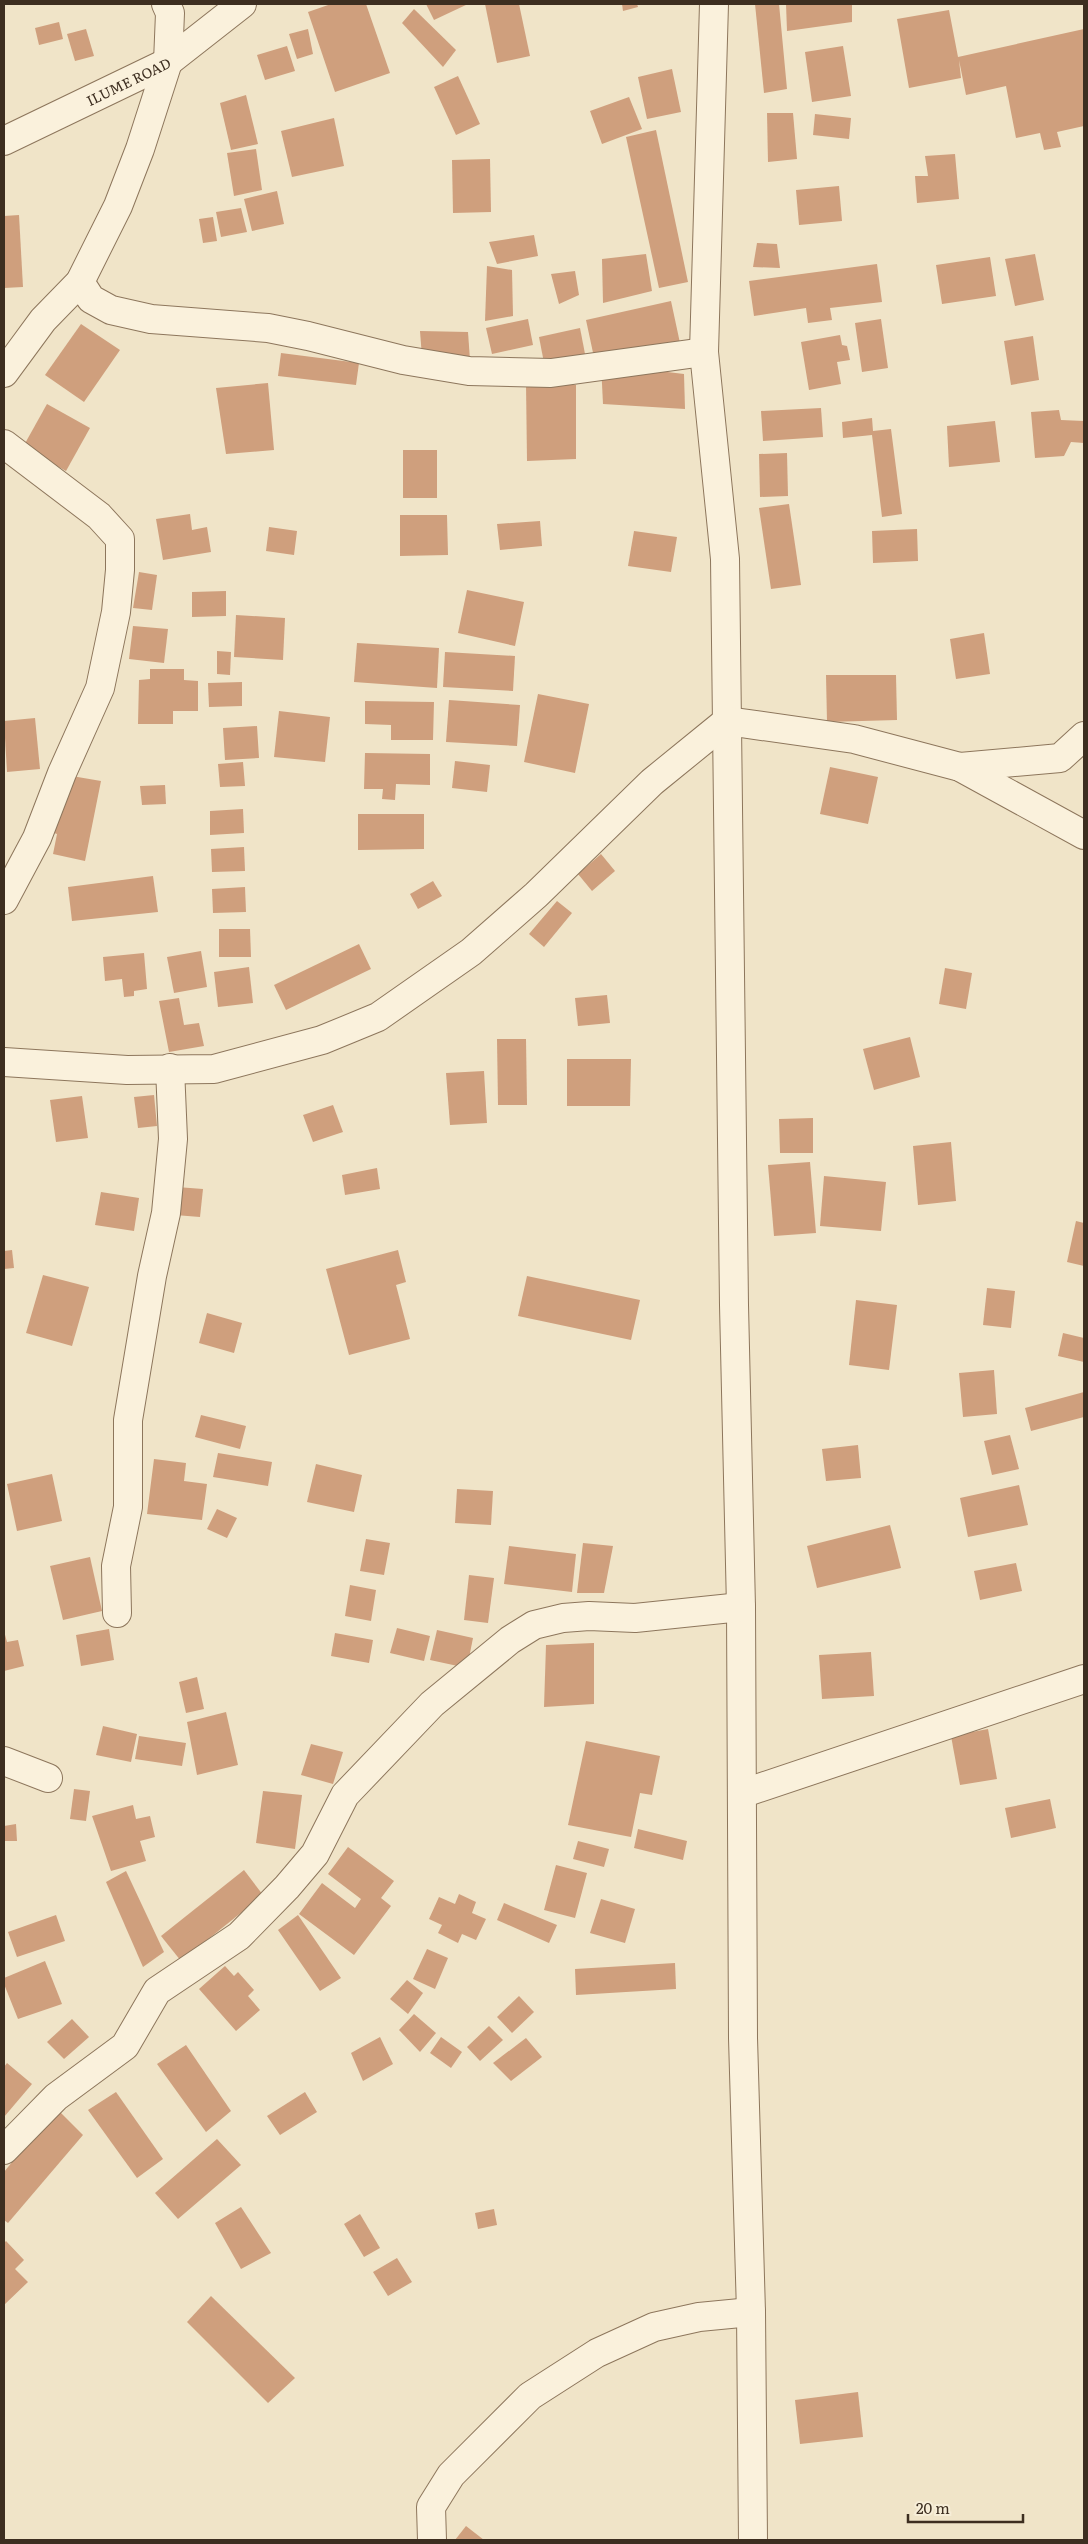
<svg xmlns="http://www.w3.org/2000/svg" width="1088" height="2544" font-family="Literata,serif">
<rect width="100%" height="100%" fill="#f0e4c8"/>
<g fill="#cf9f7d">
<polygon points="331,4 366,4 390,73 335,92 308,12"/>
<polygon points="426,4 468,4 434,20"/>
<polygon points="485,4 519,4 530,56 497,63"/>
<polygon points="622,4 637,4 638,7 623,11"/>
<polygon points="755,4 779,4 787,89 764,93"/>
<polygon points="786,4 852,4 852,22 787,31"/>
<polygon points="414,9 456,50 443,67 402,23"/>
<polygon points="949,10 958,57 1084,29 1084,126 1057,132 1061,147 1044,150 1040,133 1016,138 1006,86 966,95 959,60 961,78 909,88 897,19"/>
<polygon points="59,22 63,39 39,45 35,28"/>
<polygon points="86,29 94,56 75,61 67,34"/>
<polygon points="308,29 313,54 297,59 289,34"/>
<polygon points="287,46 295,71 265,80 257,55"/>
<polygon points="843,46 851,96 812,102 805,52"/>
<polygon points="672,69 681,112 647,119 638,77"/>
<polygon points="458,76 480,124 456,135 434,87"/>
<polygon points="246,95 258,144 231,150 220,103"/>
<polygon points="629,97 642,129 602,144 590,111"/>
<polygon points="767,113 793,113 797,159 768,162"/>
<polygon points="815,114 851,118 849,139 813,135"/>
<polygon points="334,118 344,166 292,177 281,131"/>
<polygon points="656,130 688,282 659,288 626,137"/>
<polygon points="256,149 262,190 234,196 227,153"/>
<polygon points="955,154 959,199 917,203 915,176 928,176 925,156"/>
<polygon points="490,159 491,212 453,213 452,160"/>
<polygon points="839,186 842,221 799,225 796,190"/>
<polygon points="277,191 284,224 252,231 244,199"/>
<polygon points="241,208 247,232 221,237 216,212"/>
<polygon points="19,215 23,287 4,288 4,216"/>
<polygon points="213,217 217,241 203,243 199,219"/>
<polygon points="534,235 538,256 497,264 489,242"/>
<polygon points="757,243 777,244 780,268 753,267"/>
<polygon points="646,254 652,291 603,303 602,259"/>
<polygon points="1035,254 1044,300 1015,306 1005,259"/>
<polygon points="990,257 996,296 942,304 936,265"/>
<polygon points="877,264 882,302 830,308 832,320 808,323 806,308 754,316 749,281"/>
<polygon points="487,266 512,270 513,316 485,321"/>
<polygon points="575,271 579,295 559,304 551,274"/>
<polygon points="671,301 680,343 595,362 586,320"/>
<polygon points="528,319 533,345 492,354 486,328"/>
<polygon points="881,319 888,368 862,372 855,323"/>
<polygon points="81,324 120,350 84,402 45,375"/>
<polygon points="580,328 586,359 545,368 539,337"/>
<polygon points="420,331 468,332 470,360 422,357"/>
<polygon points="840,335 842,345 847,346 850,360 837,362 841,384 809,390 801,342"/>
<polygon points="1033,336 1039,380 1011,385 1004,341"/>
<polygon points="281,353 359,363 356,385 278,376"/>
<polygon points="601,364 684,374 685,409 603,404"/>
<polygon points="268,383 274,450 226,454 216,388"/>
<polygon points="526,383 576,385 576,459 527,461"/>
<polygon points="47,404 90,428 66,471 23,447"/>
<polygon points="821,408 823,437 763,441 761,411"/>
<polygon points="1059,410 1061,420 1084,421 1084,443 1071,442 1064,456 1035,458 1031,412"/>
<polygon points="872,418 873,431 891,429 902,514 882,517 872,435 843,438 842,422"/>
<polygon points="995,421 1000,462 949,467 947,426"/>
<rect x="403" y="450" width="34" height="48"/>
<polygon points="787,453 788,496 760,497 759,454"/>
<polygon points="789,504 801,585 771,589 759,508"/>
<polygon points="190,514 192,530 207,527 211,552 163,560 156,519"/>
<polygon points="400,515 447,515 448,555 400,556"/>
<polygon points="540,521 542,546 500,550 497,524"/>
<polygon points="269,527 297,531 294,555 266,551"/>
<polygon points="917,529 918,561 873,563 872,531"/>
<polygon points="634,531 677,537 671,572 628,566"/>
<polygon points="139,572 157,575 152,610 133,608"/>
<polygon points="467,590 524,602 515,646 458,633"/>
<polygon points="226,591 226,616 192,617 192,592"/>
<polygon points="236,615 285,618 283,660 234,657"/>
<polygon points="133,626 168,629 164,663 129,659"/>
<polygon points="984,633 990,674 956,679 950,639"/>
<polygon points="357,643 439,648 437,688 354,682"/>
<polygon points="217,651 231,652 230,675 217,674"/>
<polygon points="445,652 515,656 513,691 443,687"/>
<polygon points="150,669 184,669 184,680 198,681 198,711 173,711 173,724 138,724 139,680 150,679"/>
<polygon points="826,675 896,675 897,720 827,722"/>
<polygon points="242,682 242,706 209,707 208,683"/>
<polygon points="538,694 589,704 575,773 524,762"/>
<polygon points="449,700 520,705 517,746 446,742"/>
<polygon points="365,701 434,702 433,740 391,740 391,725 365,724"/>
<polygon points="279,711 330,717 325,762 274,757"/>
<polygon points="35,718 40,769 7,772 4,721"/>
<polygon points="257,726 259,758 225,760 223,728"/>
<polygon points="365,753 430,754 430,785 396,784 395,800 382,799 383,789 364,789"/>
<polygon points="455,761 490,765 487,792 452,788"/>
<polygon points="243,762 245,786 220,787 218,764"/>
<polygon points="830,767 878,777 868,824 820,814"/>
<polygon points="66,775 101,781 85,861 53,854 57,834 51,832"/>
<polygon points="165,785 166,804 142,805 140,786"/>
<polygon points="243,809 244,833 210,835 210,811"/>
<polygon points="358,814 424,814 424,849 358,850"/>
<polygon points="244,847 245,871 212,872 211,849"/>
<polygon points="601,854 615,871 592,891 578,874"/>
<polygon points="153,876 158,912 72,921 68,887"/>
<polygon points="433,881 442,896 418,909 410,894"/>
<polygon points="245,887 246,912 213,913 212,889"/>
<polygon points="557,901 572,913 544,947 529,934"/>
<polygon points="219,929 250,929 251,957 219,957"/>
<polygon points="359,944 371,969 286,1010 274,985"/>
<polygon points="201,951 207,987 174,993 167,957"/>
<polygon points="144,953 147,989 134,991 134,996 124,997 122,979 105,981 103,957"/>
<polygon points="249,967 253,1003 218,1007 214,972"/>
<polygon points="945,968 972,973 966,1009 939,1004"/>
<polygon points="607,995 610,1023 578,1026 575,998"/>
<polygon points="179,998 184,1025 199,1023 204,1046 169,1052 159,1001"/>
<polygon points="910,1037 920,1077 874,1090 863,1049"/>
<polygon points="497,1039 526,1039 527,1105 498,1105"/>
<polygon points="567,1059 631,1059 630,1106 567,1106"/>
<polygon points="484,1071 487,1123 450,1125 446,1073"/>
<polygon points="154,1095 157,1126 138,1128 134,1097"/>
<polygon points="82,1096 88,1138 56,1142 50,1100"/>
<polygon points="333,1105 343,1132 313,1142 303,1115"/>
<polygon points="813,1118 813,1153 780,1153 779,1119"/>
<polygon points="951,1142 956,1201 918,1205 913,1146"/>
<polygon points="810,1162 816,1233 774,1236 768,1165"/>
<polygon points="377,1168 380,1189 345,1195 342,1175"/>
<polygon points="824,1176 886,1182 881,1231 820,1226"/>
<polygon points="177,1187 203,1189 200,1217 175,1215"/>
<polygon points="101,1192 139,1198 134,1231 95,1225"/>
<polygon points="1076,1221 1084,1223 1084,1266 1067,1262"/>
<polygon points="12,1250 14,1268 4,1269 4,1251"/>
<polygon points="398,1250 406,1282 396,1285 410,1339 349,1355 326,1269"/>
<polygon points="43,1275 89,1287 72,1346 26,1333"/>
<polygon points="527,1276 640,1300 631,1340 518,1316"/>
<polygon points="987,1288 1015,1291 1011,1328 983,1325"/>
<polygon points="856,1300 897,1305 889,1370 849,1365"/>
<polygon points="207,1313 242,1323 234,1353 199,1343"/>
<polygon points="1063,1333 1084,1338 1084,1362 1058,1356"/>
<polygon points="994,1370 997,1414 963,1417 959,1373"/>
<polygon points="1084,1392 1084,1417 1031,1431 1025,1408"/>
<polygon points="201,1415 246,1426 240,1449 195,1437"/>
<polygon points="1010,1435 1019,1469 992,1475 984,1441"/>
<polygon points="858,1445 861,1478 826,1481 822,1449"/>
<polygon points="218,1453 272,1462 268,1486 213,1477"/>
<polygon points="154,1459 186,1463 184,1481 207,1484 202,1520 147,1514"/>
<polygon points="316,1464 362,1475 354,1512 307,1502"/>
<polygon points="52,1474 62,1521 17,1531 7,1484"/>
<polygon points="1019,1485 1028,1525 968,1537 960,1498"/>
<polygon points="457,1489 493,1491 491,1525 455,1523"/>
<polygon points="217,1509 237,1518 227,1538 207,1529"/>
<polygon points="890,1525 901,1568 817,1588 807,1546"/>
<polygon points="366,1539 390,1543 384,1575 360,1571"/>
<polygon points="583,1543 613,1546 604,1593 577,1593"/>
<polygon points="509,1546 576,1554 572,1592 504,1584"/>
<polygon points="90,1557 102,1611 63,1620 50,1566"/>
<polygon points="1016,1563 1022,1591 980,1600 974,1571"/>
<polygon points="469,1575 494,1578 488,1623 464,1620"/>
<polygon points="350,1585 376,1590 371,1621 345,1616"/>
<polygon points="397,1628 430,1636 424,1661 390,1653"/>
<polygon points="109,1629 114,1660 81,1666 76,1635"/>
<polygon points="437,1630 473,1638 467,1668 430,1660"/>
<polygon points="4,1631 7,1642 18,1640 24,1666 4,1671"/>
<polygon points="335,1633 373,1640 369,1663 331,1656"/>
<polygon points="594,1643 594,1704 544,1707 546,1645"/>
<polygon points="871,1652 874,1696 822,1699 819,1655"/>
<polygon points="197,1677 204,1709 186,1713 179,1682"/>
<polygon points="226,1712 238,1765 197,1775 187,1722"/>
<polygon points="103,1726 137,1734 131,1762 96,1755"/>
<polygon points="988,1729 997,1779 960,1785 951,1736"/>
<polygon points="139,1736 186,1743 182,1766 135,1759"/>
<polygon points="586,1741 660,1756 652,1795 640,1793 631,1837 568,1825"/>
<polygon points="311,1744 343,1752 333,1784 301,1775"/>
<polygon points="74,1789 90,1791 86,1821 70,1819"/>
<polygon points="263,1791 302,1795 295,1849 256,1843"/>
<polygon points="1050,1799 1056,1828 1011,1838 1005,1808"/>
<polygon points="133,1805 136,1819 150,1816 155,1837 140,1841 146,1861 111,1871 92,1816"/>
<polygon points="16,1824 17,1841 4,1841 4,1826"/>
<polygon points="638,1829 687,1841 683,1860 634,1848"/>
<polygon points="578,1841 609,1849 604,1867 573,1859"/>
<polygon points="348,1847 394,1881 381,1898 391,1906 354,1955 299,1914 322,1883 355,1908 361,1899 328,1874"/>
<polygon points="556,1865 587,1873 575,1918 544,1910"/>
<polygon points="244,1870 263,1895 181,1961 161,1936"/>
<polygon points="126,1871 164,1952 143,1967 106,1882"/>
<polygon points="459,1894 476,1902 472,1913 486,1919 476,1940 462,1934 458,1943 438,1933 442,1925 429,1919 439,1897 455,1904"/>
<polygon points="601,1899 635,1909 625,1943 590,1933"/>
<polygon points="504,1903 557,1925 549,1943 497,1920"/>
<polygon points="56,1915 65,1941 17,1957 8,1932"/>
<polygon points="298,1915 341,1978 320,1991 278,1930"/>
<polygon points="427,1949 448,1958 435,1989 413,1979"/>
<polygon points="45,1961 62,2004 18,2019 4,1984 4,1978"/>
<polygon points="675,1963 676,1989 576,1995 575,1969"/>
<polygon points="225,1966 234,1976 238,1972 254,1990 248,1996 260,2010 236,2031 199,1989"/>
<polygon points="407,1980 423,1993 408,2014 390,1999"/>
<polygon points="519,1996 534,2012 512,2033 497,2017"/>
<polygon points="414,2014 436,2033 420,2052 399,2030"/>
<polygon points="72,2019 89,2037 64,2059 47,2042"/>
<polygon points="489,2026 503,2040 480,2061 467,2047"/>
<polygon points="380,2037 393,2064 363,2081 351,2053"/>
<polygon points="441,2037 462,2052 451,2068 430,2053"/>
<polygon points="526,2038 542,2057 511,2081 493,2063"/>
<polygon points="186,2045 231,2111 206,2132 157,2064"/>
<polygon points="7,2063 32,2084 4,2117 4,2067"/>
<polygon points="116,2092 163,2159 137,2178 88,2110"/>
<polygon points="305,2092 317,2112 280,2135 267,2116"/>
<polygon points="56,2108 83,2135 8,2223 4,2220 4,2172"/>
<polygon points="217,2139 241,2165 178,2219 155,2193"/>
<polygon points="241,2207 271,2253 241,2269 215,2223"/>
<polygon points="494,2209 497,2225 478,2229 475,2213"/>
<polygon points="360,2214 380,2248 364,2257 344,2224"/>
<polygon points="6,2241 24,2260 15,2269 28,2282 4,2305 4,2243"/>
<polygon points="397,2258 412,2282 388,2296 373,2272"/>
<polygon points="211,2296 295,2378 268,2403 187,2322"/>
<polygon points="858,2392 863,2437 800,2444 795,2400"/>
<polygon points="466,2526 484,2540 455,2540"/>
</g>
<g fill="none" stroke-linecap="round" stroke-linejoin="round">
<defs>
<g id="minor">
<polyline points="714,4 704,352 725,559 734,1305 741,1607 743,2038 751,2312 753,2540"/>
<path id="s1" d="M4 141 168 62 242 4"/>
<polyline points="80,282 91,299 111,310 151,319 268,328 308,336 403,360 469,371 551,373 704,352"/>
<polyline points="4,373 43,320 80,282 118,206 140,149 168,62 170,13 166,4"/>
<polyline points="4,444 99,516 120,539 120,570 116,612 100,688 62,773 37,838 4,900"/>
<polyline points="960,767 1060,758 1084,736"/>
<polyline points="4,1062 127,1070 214,1069 322,1040 378,1017 471,952 536,895 652,782 727,721 854,739 960,767 1084,835"/>
<polyline points="117,1613 116,1566 128,1507 128,1420 152,1276 166,1213 173,1139 170,1068"/>
<polyline points="4,1761 48,1778"/>
<polyline points="744,1793 1084,1679"/>
<polyline points="4,2150 56,2097 125,2046 157,1991 239,1936 287,1887 315,1854 345,1795 432,1704 510,1640 534,1625 563,1618 589,1616 635,1618 741,1607"/>
<polyline points="432,2540 431,2507 451,2475 530,2396 597,2353 654,2327 699,2317 751,2312"/>
</g>
</defs>
<use href="#minor" stroke="#8d765c" stroke-width="30"/>
<use href="#minor" stroke="#faf1dc" stroke-width="28"/>
</g>
<g text-anchor="middle" dominant-baseline="central" stroke-width="4" stroke-linejoin="round" paint-order="stroke">
<g font-size="14" fill="#3d2e20" stroke="#f7eed8">
<text stroke="none"><textPath href="#s1" startOffset="138">ILUME ROAD</textPath></text>
</g>
</g>
<rect width="1088" height="2544" fill="none" stroke="#3d2e20" stroke-width="10"/>
<path d="M908 2514v8h115v-8" fill="none" stroke="#3d2e20" stroke-width="2.5"/>
<text x="916" y="2514" font-size="15" fill="#3d2e20" stroke="#f7eed8" stroke-width="4" paint-order="stroke">20 m</text>
</svg>
